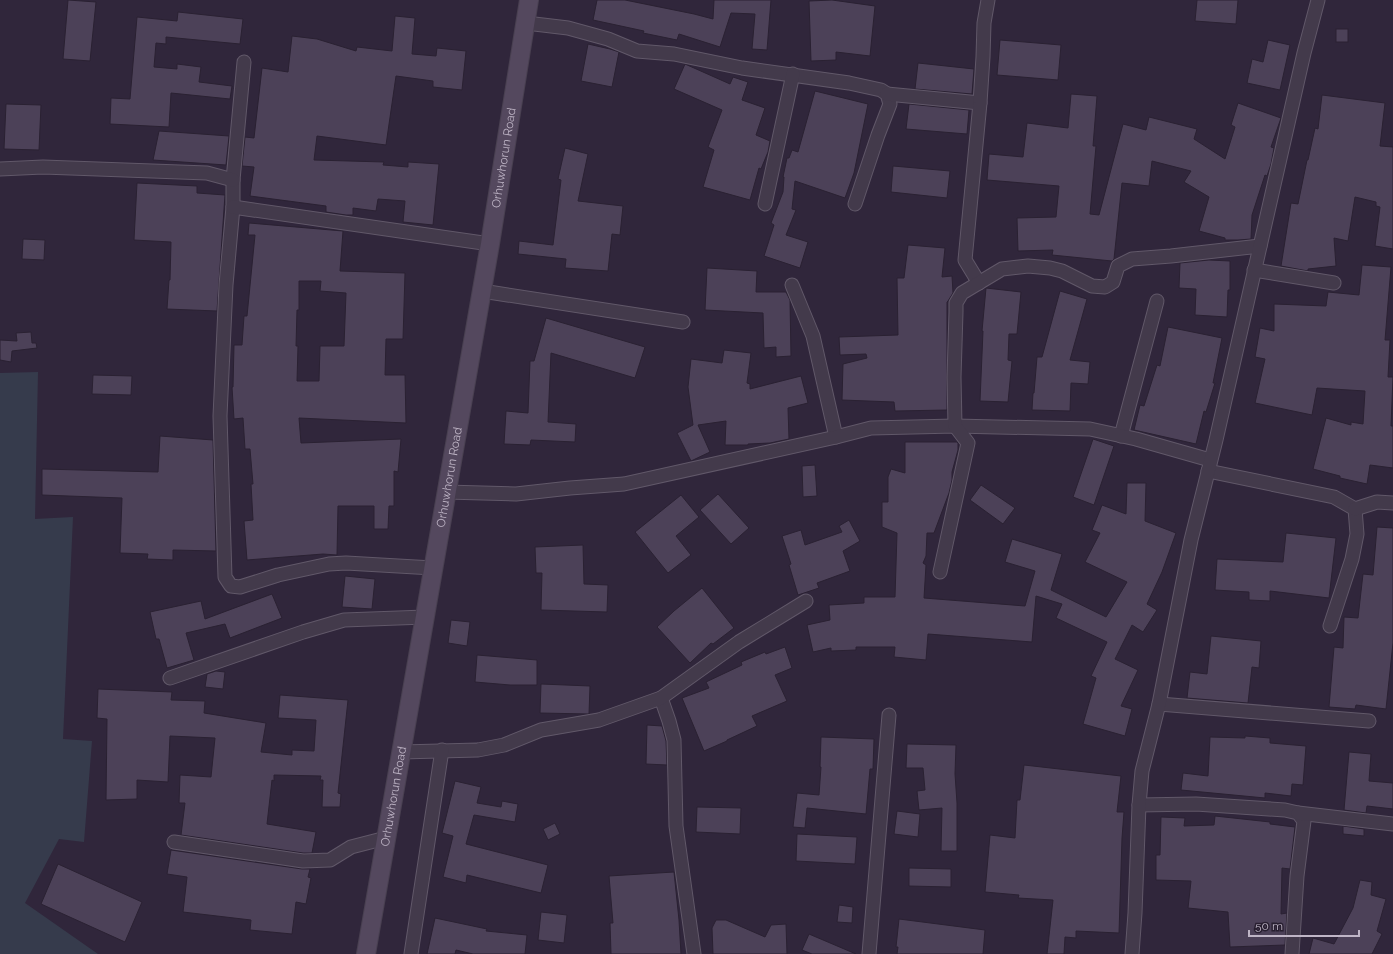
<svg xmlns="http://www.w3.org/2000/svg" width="1393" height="954" font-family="Raleway,sans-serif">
<rect width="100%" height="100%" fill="#30263b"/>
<polygon fill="#363b4c" points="38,372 35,519 73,517 63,739 92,741 84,842 59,839 25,903 98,954 0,954 0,373"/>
<g fill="#4c4158" stroke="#2a2132" fill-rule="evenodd">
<polygon points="68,0 96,2 90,61 63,59"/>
<polygon points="597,0 625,0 694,14 713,19 714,0 771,0 767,50 752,49 755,14 731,13 720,47 679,34 677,40 643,33 644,31 593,20"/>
<polygon points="832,0 875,6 870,56 836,52 836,60 811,61 809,1"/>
<polygon points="1197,0 1238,0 1236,24 1195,21"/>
<polygon points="178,12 243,19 240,44 166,37 166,44 156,43 154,67 177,69 177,64 201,67 199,82 232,86 230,99 171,93 169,127 110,124 111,98 130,99 137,17 177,21"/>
<polygon points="395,16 415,18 412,54 436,56 437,48 466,51 462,90 433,87 433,81 396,76 386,145 317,136 314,160 384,162 383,165 408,167 408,162 439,164 433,225 403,222 405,201 378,199 376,211 353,208 353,215 346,215 326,212 326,206 250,196 254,167 242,166 245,137 254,138 262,68 288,72 292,36 317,39 356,51 357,47 392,51"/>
<rect x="1336" y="29" width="12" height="13"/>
<polygon points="1000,40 1061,45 1058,80 997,75"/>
<polygon points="1268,40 1290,45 1280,90 1247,83 1252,59 1263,62"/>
<polygon points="588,44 610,49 619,52 612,87 581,81"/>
<polygon points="918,63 974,69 972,94 915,89"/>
<polygon points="685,64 730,84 733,77 748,82 742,100 765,108 756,135 770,141 768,152 761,169 759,168 750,200 703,187 714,150 708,147 722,110 674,89"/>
<polygon points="815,91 868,104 854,173 845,198 795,181 792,209 796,210 786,235 808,242 800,268 764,256 774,225 771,223 783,192 784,177 783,177 787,158 789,158 792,150 798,152"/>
<polygon points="1071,94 1097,96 1093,146 1096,146 1090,214 1099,215 1123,124 1146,130 1149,117 1197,129 1194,139 1225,159 1235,127 1231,125 1238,103 1281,118 1271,147 1274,148 1271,164 1267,176 1265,175 1252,215 1251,239 1238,240 1225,240 1225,238 1199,231 1209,197 1184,182 1191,171 1152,161 1149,186 1122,183 1114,259 1112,261 1052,255 1053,250 1018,251 1017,218 1056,217 1059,186 987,180 989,154 1023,157 1027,123 1068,128"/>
<polygon points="1322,95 1385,103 1380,146 1393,147 1393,249 1375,246 1380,207 1376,206 1376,202 1355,197 1348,241 1334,238 1336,266 1308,269 1308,271 1281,266 1291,203 1298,204 1307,160 1308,160 1315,128 1318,129"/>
<polygon points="6,104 41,105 39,150 4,149"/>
<polygon points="909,104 969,110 967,134 906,129"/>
<polygon points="159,131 229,136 226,165 153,160"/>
<polygon points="565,148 588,154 578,201 623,206 620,235 612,234 608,271 565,268 566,259 518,254 519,241 553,245 561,180 558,179"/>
<polygon points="893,166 950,171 947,198 891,192"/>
<polygon points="137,183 197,186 197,193 225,195 217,311 167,309 169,280 170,280 171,242 134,240"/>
<path d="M249 223 343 231 340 271 405 273 403 339H386L385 375H405L406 423 299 418 301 443 401 439 398 472 394 471V506H389L388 529H374V506H338L337 555 323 554 247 560 244 521 253 520 251 484H253L250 449H245L243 418 234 419 232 387H233L234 345H242L244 316H247L255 235H248ZM299 281H321L320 291 346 293 344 346H320L319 381H297L298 346H296L297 310H299Z"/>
<polygon points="23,239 45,240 44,260 22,259"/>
<polygon points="908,245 945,248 942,277 952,276 953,293 948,301 947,302 947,410 895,411 894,402 842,400 843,364 867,358 866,354 840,355 839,337 898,335 897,278 904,278"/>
<polygon points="1209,260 1230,261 1230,290 1228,290 1227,317 1195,315 1196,289 1179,288 1180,263"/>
<polygon points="1362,265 1391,267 1385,340 1390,340 1388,377 1393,377 1391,426 1393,426 1393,468 1370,465 1367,484 1340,478 1340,476 1313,469 1326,418 1351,425 1351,422 1363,424 1365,391 1317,388 1312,415 1255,403 1265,359 1255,357 1260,328 1274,331 1274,304 1326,306 1328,292 1359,295"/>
<polygon points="707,268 757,271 756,292 786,292 790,300 791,356 776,357 776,347 764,348 763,313 705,310"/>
<polygon points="986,288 1021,292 1017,334 1009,334 1008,360 1012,361 1008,402 980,401 983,331 982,331"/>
<polygon points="1060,291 1087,299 1070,360 1090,362 1088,384 1071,383 1070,411 1032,410 1033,393 1034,393 1037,357 1042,357"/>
<polygon points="546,318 645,347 635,378 551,353 548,422 576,424 575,442 531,440 530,445 504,444 506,411 528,413 530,361 534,361"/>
<polygon points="1168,327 1222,338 1213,383 1215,383 1206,412 1204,411 1196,444 1134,430 1140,405 1144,406 1157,365 1160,366"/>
<polygon points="31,332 32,343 36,343 37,348 12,351 11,362 0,360 0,340 17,341 16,333"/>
<polygon points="724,350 751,353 747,383 750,384 750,389 801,376 808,403 788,408 789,439 770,443 748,444 748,445 725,445 726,421 698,425 710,452 691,461 677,433 693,425 688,387 691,359 722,363"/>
<polygon points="93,375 132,376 131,395 92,394"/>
<polygon points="160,436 213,440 216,551 173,550 173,560 147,559 148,554 120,553 122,498 42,495 42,469 158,472"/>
<polygon points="1093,439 1114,446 1094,505 1073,497"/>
<polygon points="905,442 957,442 958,443 958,450 952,472 952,480 949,493 934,533 927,533 926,556 923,563 926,565 924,598 1025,606 1035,571 1005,562 1012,539 1062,554 1051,590 1106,617 1127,582 1085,562 1100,533 1092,530 1102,505 1126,514 1127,483 1146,483 1145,521 1176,533 1162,572 1147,604 1157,610 1143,632 1132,625 1115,659 1138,670 1121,706 1132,709 1125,736 1083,724 1096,678 1091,676 1107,642 1056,618 1062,604 1036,596 1032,642 928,634 926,660 894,657 895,647 856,647 856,650 831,651 831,648 813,652 807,625 830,620 829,605 864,603 864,597 895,597 897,533 882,527 882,502 888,502 888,477 891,469 905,473"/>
<polygon points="815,465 817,496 803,497 802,466"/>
<polygon points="981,485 1015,508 1003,524 970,500"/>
<polygon points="718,494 749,528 731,544 700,510"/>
<polygon points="681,495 699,517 676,536 691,555 668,573 635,532"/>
<polygon points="849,520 860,541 843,551 850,571 817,583 819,588 798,595 789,565 791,564 782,536 801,530 805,545 842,532 839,526"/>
<polygon points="1377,527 1393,528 1393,643 1386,709 1356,705 1355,709 1329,707 1334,647 1343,648 1344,617 1358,618 1363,574 1373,575"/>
<polygon points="1286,533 1336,538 1329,598 1270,591 1270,601 1249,600 1249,592 1215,590 1217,559 1283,562"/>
<polygon points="583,545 584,584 608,585 607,612 541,610 542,573 536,573 535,547"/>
<polygon points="345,576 375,579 372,609 342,607"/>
<polygon points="702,588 734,628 713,644 711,643 690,663 657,627 674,611"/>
<polygon points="272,594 282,618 230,638 225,624 186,633 194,660 167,668 159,639 156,639 150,612 201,601 205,619"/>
<polygon points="451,620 470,622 467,646 448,643"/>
<polygon points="1211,636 1261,641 1259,668 1252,667 1248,703 1187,698 1190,672 1207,674"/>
<polygon points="785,647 792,668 775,675 787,701 752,716 757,726 727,740 727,741 704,751 682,698 709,688 706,682 742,665 741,662 765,652 766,654"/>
<polygon points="477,655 537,660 537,685 510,685 475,682"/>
<polygon points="216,671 225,672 223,689 205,687 207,674"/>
<polygon points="541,684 590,686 589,714 540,713"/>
<polygon points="98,689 172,692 171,700 205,701 204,713 266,723 261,752 292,755 292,750 314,751 316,720 278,718 280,695 348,700 338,793 341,794 340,807 322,807 323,780 320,780 321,776 274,775 274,781 272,780 267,824 316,832 312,853 303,853 181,835 185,803 179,803 180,775 211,777 215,738 170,736 168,782 137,780 137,799 106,800 107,719 97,718"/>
<polygon points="647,725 662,726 666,741 667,765 646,764"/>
<polygon points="1245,736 1270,738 1270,743 1306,746 1303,785 1292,784 1291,796 1265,793 1265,798 1181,790 1183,773 1208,776 1210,737 1245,738"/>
<polygon points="821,737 874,739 873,769 870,769 866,814 807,808 805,828 793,827 797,793 819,795 821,767 820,767"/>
<polygon points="907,744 956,745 955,774 957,803 957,851 941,851 942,808 919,810 917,791 925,790 923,768 906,768"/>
<polygon points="1349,752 1371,754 1369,781 1393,783 1393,809 1367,806 1366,813 1344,810"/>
<polygon points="1024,765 1121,776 1117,812 1124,812 1122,838 1119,933 1076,931 1076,938 1065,937 1064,954 1047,954 1053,900 1018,898 1019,895 985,892 990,835 1015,838 1017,800 1020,800"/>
<polygon points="455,781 481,787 477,803 501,807 502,801 518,804 515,822 474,815 466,844 548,865 541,893 467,875 466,883 443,877 453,836 442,833"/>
<polygon points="697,807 741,808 740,834 696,832"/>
<polygon points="897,811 920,814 918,837 894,834"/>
<polygon points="1215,816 1270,822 1270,824 1295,827 1290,869 1282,868 1281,914 1287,913 1285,945 1230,947 1228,912 1188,908 1191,881 1156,880 1156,855 1160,855 1161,817 1185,818 1184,826 1214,825"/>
<polygon points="555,823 560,834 548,840 543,829"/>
<polygon points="1343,826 1364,829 1364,836 1343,834"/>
<polygon points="797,834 857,837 855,864 796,861"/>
<polygon points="171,850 302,869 310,869 308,877 311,878 306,904 296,902 292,934 250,930 251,920 183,912 187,877 167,874"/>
<polygon points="58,864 142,902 125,942 41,904"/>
<polygon points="909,868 951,869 951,887 909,886"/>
<polygon points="674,872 679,920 681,954 611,954 610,923 613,923 609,876"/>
<polygon points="1360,880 1372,882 1371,895 1386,899 1377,931 1382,934 1372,954 1309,954 1313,938 1334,944 1353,908"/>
<polygon points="839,905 853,907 852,923 837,922"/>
<polygon points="541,912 567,915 564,943 538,940"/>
<polygon points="435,918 487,929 486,931 527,935 525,954 473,954 456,950 455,954 427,954"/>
<polygon points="899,919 985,930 983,954 897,954 898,947 896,947"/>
<polygon points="716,920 726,920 765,937 771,925 786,924 787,954 713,954 712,928"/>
<polygon points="809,934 856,954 812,954 802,950"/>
</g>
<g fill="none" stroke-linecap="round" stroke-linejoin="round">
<defs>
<g id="street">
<polyline points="526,23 568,28 608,39 637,51 674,54 742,68 849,83 881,90 887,94 890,104 878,135 855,204"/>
<polyline points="244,62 233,180 233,207 226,285 220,416 225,577 231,586 240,587 278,575 329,564 346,563 433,568"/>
<polyline points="887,94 980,103"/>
<polyline points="0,169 43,167 207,173 233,180"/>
<polyline points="765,204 793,74"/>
<polyline points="233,207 490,244"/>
<polyline points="1254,270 1334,283"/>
<polyline points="979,283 965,260 980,103 983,57 984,23 988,0"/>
<polyline points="792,285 813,336 836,437"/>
<polyline points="482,291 683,322"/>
<polyline points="1121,436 1157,301"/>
<polyline points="1208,471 1334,497 1355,509 1357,534 1352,559 1330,626"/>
<polyline points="446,492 516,494 570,488 624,484 836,437 871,428 955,426 1090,429 1136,439 1210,460"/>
<polyline points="1355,509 1377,502 1393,503"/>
<polyline points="940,572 968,443 955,426 954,377 956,312 956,303 962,293 1002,269 1028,266 1050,268 1062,271 1092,286 1105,287 1113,282 1118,266 1132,259 1171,256 1260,246"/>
<polyline points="170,678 303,632 344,620 425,617"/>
<polyline points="661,698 669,721 674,740 676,826 694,954"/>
<polyline points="1159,704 1369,721"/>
<polyline points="401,752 478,750 504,745 541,730 599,720 661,698 739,642 806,601"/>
<polyline points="1139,805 1196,804 1285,810 1298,813 1304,821 1297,876 1292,954"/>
<polyline points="1298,813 1393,824"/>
<polyline points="174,842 303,861 330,860 351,847 386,838"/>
<polyline points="411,954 442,750"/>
<polyline points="869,954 889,715"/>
<polyline points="1132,954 1135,913 1139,805 1142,771 1159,704 1191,540 1216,440 1304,53 1318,0"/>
</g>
<g id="secondary">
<path id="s1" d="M366 954 490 244 529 0"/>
</g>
</defs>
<use href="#street" stroke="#615869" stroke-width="15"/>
<use href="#secondary" stroke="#494051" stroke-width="20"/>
<use href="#street" stroke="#433a4b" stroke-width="13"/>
<use href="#secondary" stroke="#54485e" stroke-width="18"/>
</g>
<g text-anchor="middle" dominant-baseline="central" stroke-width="3" stroke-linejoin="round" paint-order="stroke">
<g font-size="12" fill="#bfb5c6" stroke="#281f30">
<text stroke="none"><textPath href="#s1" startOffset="808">Orhuwhorun Road</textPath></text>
<text stroke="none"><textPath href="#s1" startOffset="484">Orhuwhorun Road</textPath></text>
<text stroke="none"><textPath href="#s1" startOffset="160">Orhuwhorun Road</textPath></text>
</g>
</g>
<path d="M1249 930v6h110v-6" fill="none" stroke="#bfb5c6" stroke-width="2"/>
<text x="1255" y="930" font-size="12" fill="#bfb5c6" stroke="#281f30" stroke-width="3" paint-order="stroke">50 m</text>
</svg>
